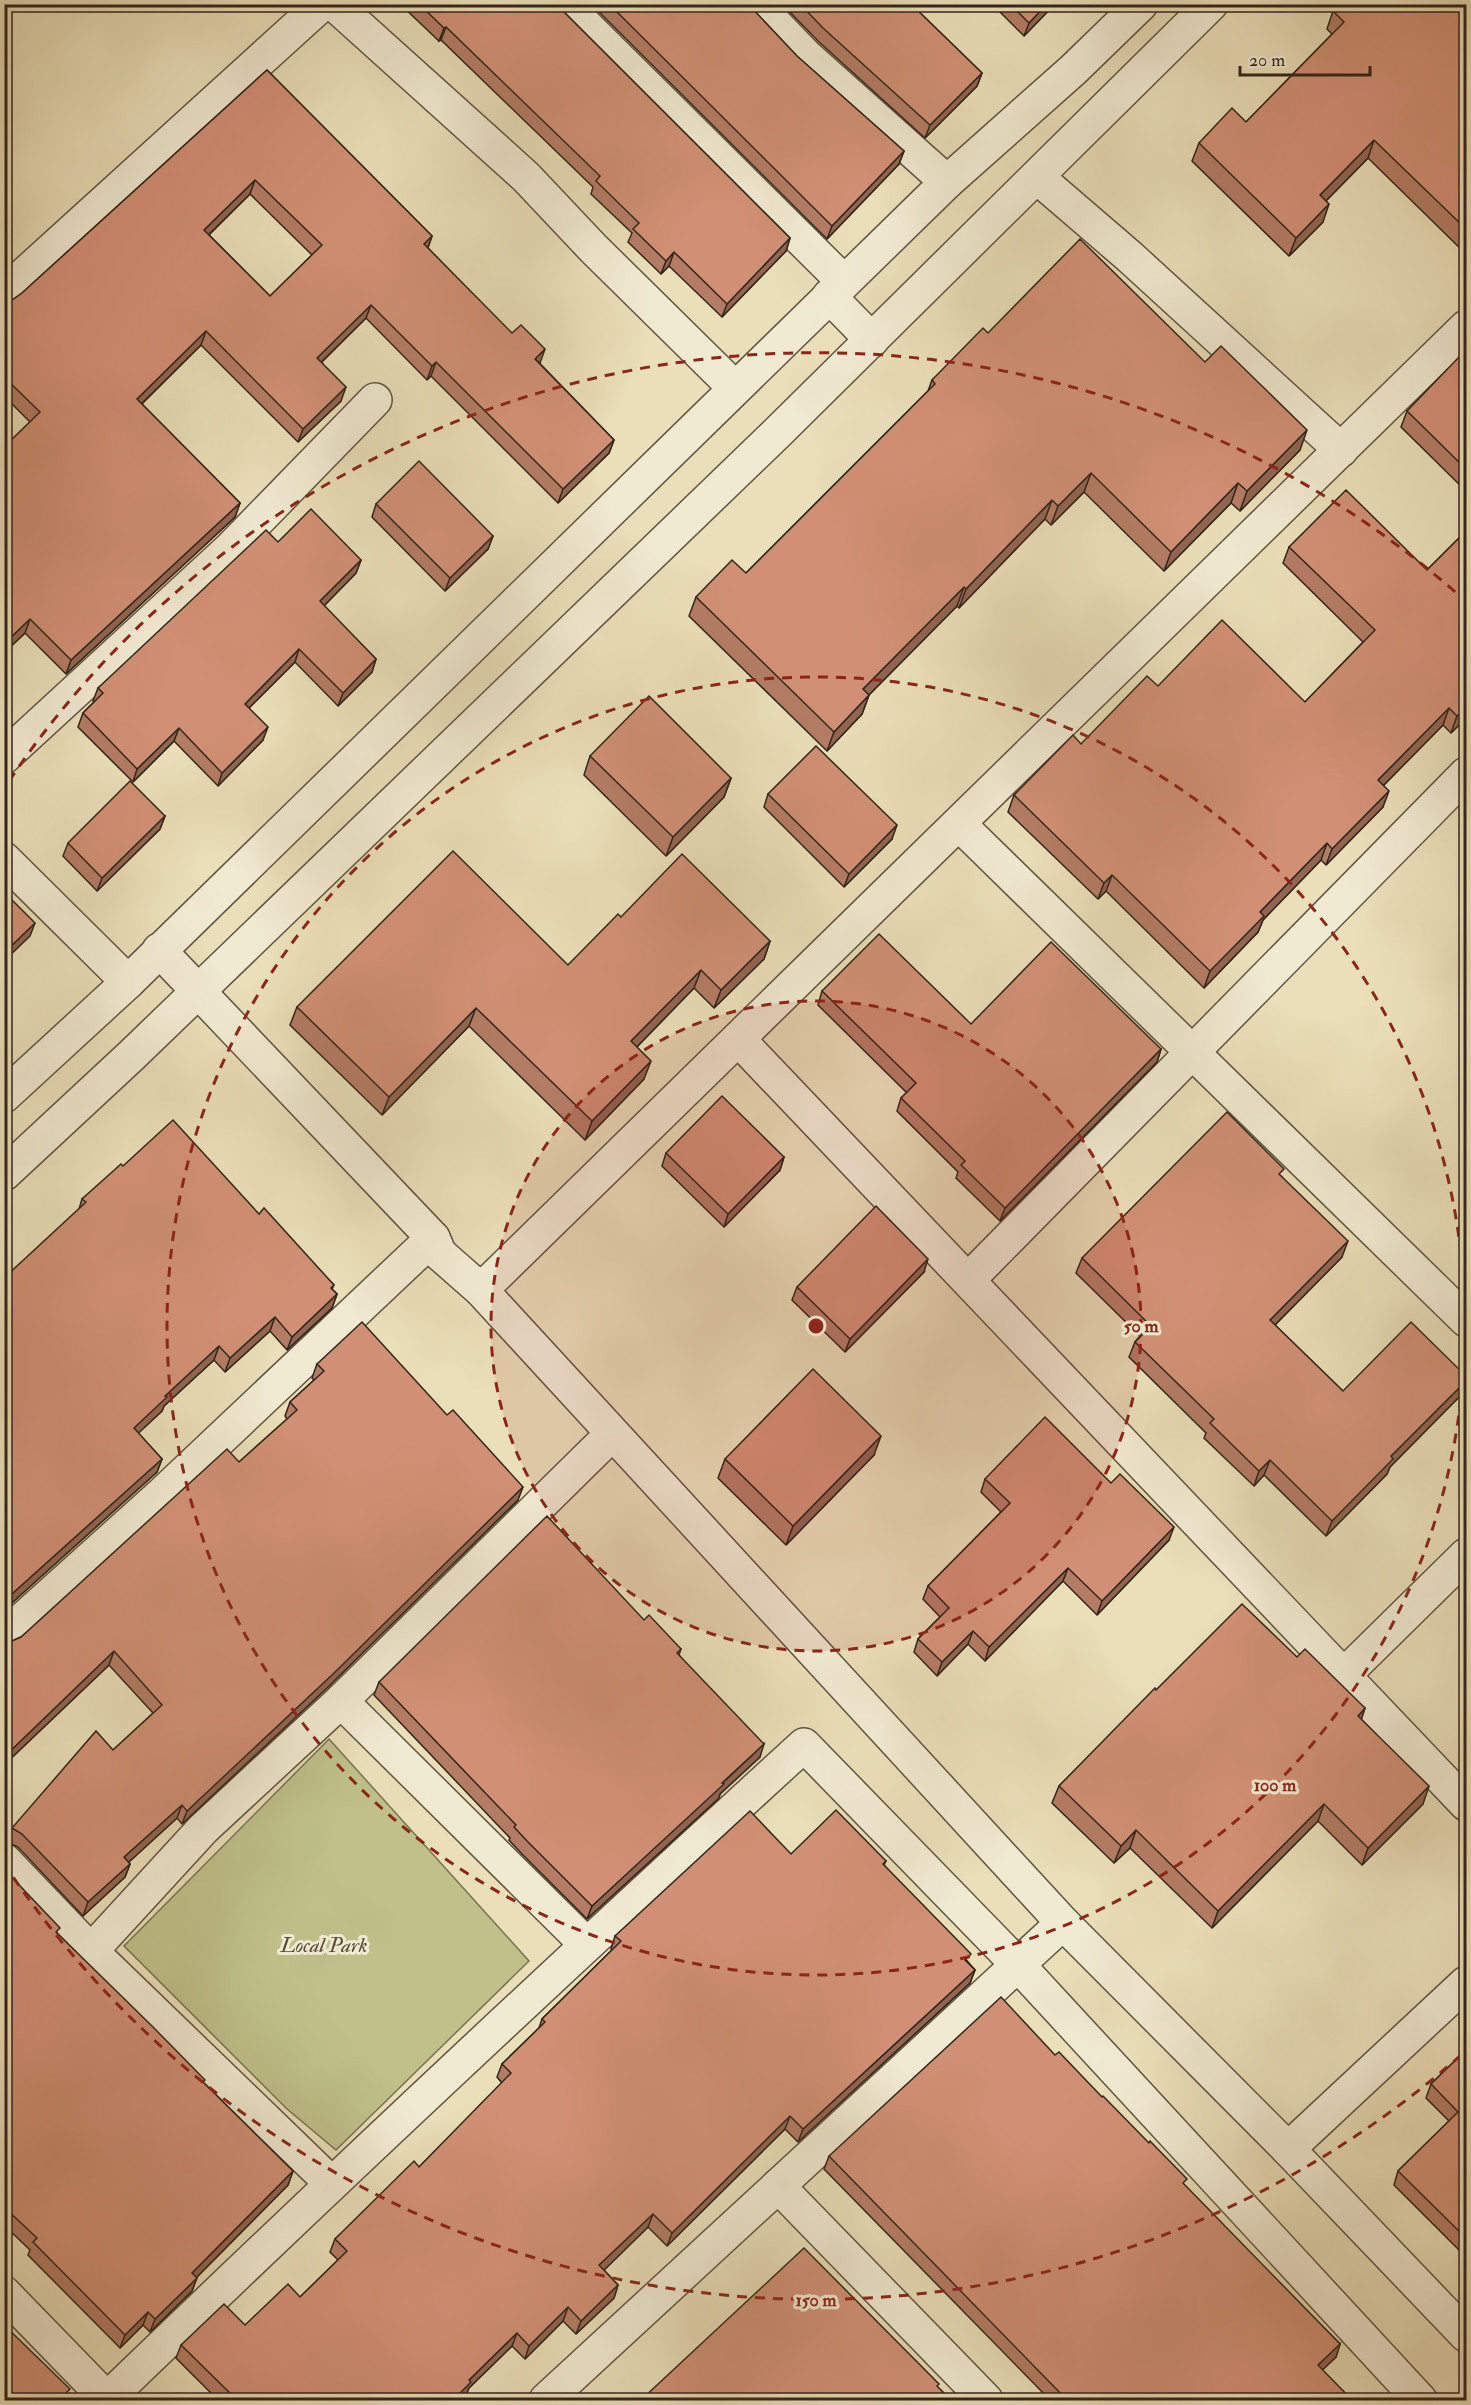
<svg xmlns="http://www.w3.org/2000/svg" width="1471" height="2405" font-family="'IM FELL Double Pica',serif">
<rect width="100%" height="100%" fill="#eadfb9"/>
<filter id="stains"><feTurbulence type="fractalNoise" baseFrequency=".00333" numOctaves="4"/><feColorMatrix values="0 0 0 0 .2 0 0 0 0 .09 0 0 0 0 .02 0 0 0 .5 -.17"/></filter>
<radialGradient id="worn" r=".72"><stop offset=".6" stop-color="#630" stop-opacity="0"/><stop offset="1" stop-color="#630" stop-opacity=".3"/></radialGradient>
<polygon fill="#bfc08a" stroke="#797253" stroke-width="1.5" points="329,1739 529,1961 336,2150 287,2109 124,1946"/>
<g fill="none" stroke-linecap="round" stroke-linejoin="round">
<defs>
<g id="minor">
<polyline points="334,4 526,177 594,249 735,388"/>
<polyline points="564,4 844,282"/>
<polyline points="756,4 805,55 947,182"/>
<polyline points="1037,177 1130,257 1341,450"/>
<polyline points="4,293 322,4"/>
<polyline points="829,296 872,340"/>
<polyline points="4,757 229,550 375,400"/>
<polyline points="959,824 1466,1320"/>
<polyline points="4,859 128,982"/>
<polyline points="159,950 433,1238 440,1254 481,1290 1063,1923 1288,2149 1466,2335"/>
<polyline points="739,1040 1466,1804"/>
<polyline points="4,1096 128,982 947,182 1073,70 1141,4"/>
<polyline points="4,1174 132,1055 777,433 1211,4"/>
<polyline points="968,1280 1466,774"/>
<polyline points="481,1290 1466,327"/>
<polyline points="4,1636 162,1494 433,1238"/>
<polyline points="1344,1675 1466,1555"/>
<polyline points="341,1701 586,1944"/>
<polyline points="4,1860 91,1951 331,2183"/>
<polyline points="91,1951 203,1829 341,1701 612,1434"/>
<polyline points="1288,2149 1466,1983"/>
<polyline points="778,2186 986,2400"/>
<polyline points="4,2293 108,2400"/>
<path d="M107 2399C336 2178 569 1960 804 1745L1019 1966 1420 2400"/>
<polyline points="546,2400 1063,1923"/>
</g>
</defs>
<use href="#minor" stroke="#615443" stroke-width="36"/>
<use href="#minor" stroke="#f1ead2" stroke-width="33"/>
</g>
<g fill="#b47c65" stroke="#33251c" stroke-width="1.5" fill-rule="evenodd">
<polygon points="400,4 556,4 790,238 786,251 722,317 669,266 661,274 628,242 632,233 591,194 593,187 441,40 439,41"/>
<polygon points="591,4 748,4 797,56 904,151 899,164 827,239"/>
<polygon points="782,4 911,4 982,73 977,86 925,138 818,41"/>
<polygon points="992,4 1055,4 1024,36"/>
<polygon points="1467,4 1467,255 1368,158 1326,201 1323,222 1289,256 1192,161 1199,143 1246,122 1332,34 1327,29 1333,11"/>
<path d="M267 70 432 236 428 248 614 440 609 453 558 503 431 376 427 380 366 318 322 362 341 401 298 442 201 345 142 404 240 503 235 517 66 674 25 633 4 653V447L30 422 4 396V306L22 293ZM250 194 312 255 270 296 209 235Z"/>
<polygon points="988,333 1205,362 1300,450 1240,511 1231,503 1164,571 1084,492 1051,525 1045,519 959,608 957,606 869,695 862,714 827,751 689,616 696,597 746,573 928,391 932,380"/>
<polygon points="1467,365 1467,492 1401,427 1407,411"/>
<polygon points="376,504 493,536 488,549 445,591 372,517"/>
<polygon points="1467,530 1467,717 1451,733 1443,725 1384,785 1383,807 1326,865 1321,860 1263,920 1258,932 1204,988 1106,891 1098,899 1008,812 1014,795 1158,686 1305,702 1363,642 1283,563 1289,547 1427,570"/>
<polygon points="278,542 361,560 356,573 324,606 376,659 372,672 338,706 295,662 249,708 263,740 218,786 174,741 133,782 78,727 83,713 94,702 93,701 98,688"/>
<polygon points="590,756 731,778 724,797 666,856 584,775"/>
<polygon points="768,794 892,839 844,887 764,807"/>
<polygon points="165,816 160,829 97,891 63,856 68,843"/>
<polygon points="621,917 770,941 764,959 714,1008 694,988 637,1047 644,1079 585,1140 469,1026 382,1115 290,1025 297,1007 568,965"/>
<polygon points="822,991 971,1024 1161,1049 1157,1062 1000,1221 956,1178 958,1172 897,1111 901,1098 907,1093 818,1005"/>
<polygon points="666,1153 784,1157 780,1170 724,1227 662,1166"/>
<polygon points="123,1166 259,1214 334,1285 332,1289 337,1294 332,1308 287,1350 270,1331 225,1372 214,1360 164,1406 162,1411 138,1433 162,1459 157,1472 4,1610 79,1209 82,1199"/>
<polygon points="1281,1176 1342,1257 1275,1325 1343,1391 1467,1377 1467,1382 1462,1394 1390,1467 1387,1474 1326,1536 1264,1475 1254,1486 1204,1438 1206,1433 1129,1357 1135,1342 1140,1336 1076,1273 1082,1258"/>
<polygon points="924,1272 845,1352 792,1300 797,1287"/>
<polygon points="317,1364 518,1500 328,1687 182,1824 177,1818 129,1862 130,1864 125,1877 83,1916 18,1847 7,1842 12,1828 113,1750 153,1713 109,1665 4,1765 4,1640 12,1641 21,1637 239,1462 287,1419 285,1416 290,1402 314,1380 312,1378"/>
<polygon points="874,1455 786,1545 718,1478 725,1459"/>
<polygon points="985,1479 1169,1540 1097,1615 1063,1581 985,1661 968,1644 937,1676 914,1652 918,1639 940,1617 923,1599 928,1586 1001,1512 981,1492"/>
<polygon points="644,1620 681,1649 679,1655 760,1757 720,1794 719,1798 587,1919 522,1854 509,1840 510,1838 374,1695 379,1682"/>
<polygon points="1297,1657 1365,1708 1361,1720 1423,1804 1362,1865 1318,1821 1212,1928 1130,1848 1114,1863 1052,1803 1059,1786 1156,1690"/>
<polygon points="791,1854 886,1861 884,1865 975,1970 970,1983 798,2142 785,2129 667,2246 648,2227 604,2270 618,2285 614,2298 576,2334 563,2321 525,2359 512,2346 469,2388 466,2395 461,2400 218,2400 176,2358 181,2345 245,2325 300,2297 338,2260 330,2252 335,2239 419,2167 502,2083 497,2077 502,2064 539,2028 542,2019 612,1950 611,1949 615,1936"/>
<polygon points="4,1869 58,1934 204,2083 293,2171 288,2185 197,2277 192,2291 150,2332 143,2325 120,2348 28,2255 30,2250 4,2225"/>
<polygon points="1467,2049 1467,2262 1463,2258 1464,2255 1394,2185 1398,2171 1449,2121 1426,2098 1431,2084"/>
<polygon points="1055,2055 1340,2344 1336,2357 1322,2370 1352,2400 1050,2400 824,2169 829,2156"/>
</g>
<g fill="#926552" stroke="#33251c" stroke-width="1.5">
<polygon points="1047,4 1055,4 1024,36 1029,23"/>
<polygon points="446,27 441,40 439,41 444,28"/>
<polygon points="982,73 977,86 925,138 930,125"/>
<polygon points="1374,140 1368,158 1314,213 1320,195"/>
<polygon points="904,151 899,164 827,239 832,226"/>
<polygon points="255,180 250,194 199,244 204,230"/>
<polygon points="1329,204 1323,222 1289,256 1296,238"/>
<polygon points="432,236 427,250 424,244"/>
<polygon points="790,238 786,251 722,317 727,304"/>
<polygon points="674,252 669,266 661,274 666,261"/>
<polygon points="371,305 366,318 312,371 317,358"/>
<polygon points="206,331 201,345 132,413 137,399"/>
<polygon points="545,349 540,363 535,359"/>
<polygon points="436,362 431,376 427,380 432,366"/>
<polygon points="346,387 341,401 298,442 303,429"/>
<polygon points="1307,430 1300,450 1240,511 1247,491"/>
<polygon points="614,440 609,453 558,503 563,489"/>
<polygon points="1091,473 1084,492 1051,525 1058,506"/>
<polygon points="1238,483 1231,503 1164,571 1171,552"/>
<polygon points="1052,500 1045,519 959,608 966,589"/>
<polygon points="240,503 235,517 66,674 71,660"/>
<polygon points="493,536 488,549 445,591 450,578"/>
<polygon points="361,560 356,573 315,615 320,601"/>
<polygon points="964,587 957,606 856,708 863,689"/>
<polygon points="30,619 25,633 4,653 8,640"/>
<polygon points="299,649 295,662 240,717 245,704"/>
<polygon points="376,659 372,672 338,706 343,693"/>
<polygon points="869,695 862,714 827,751 834,732"/>
<polygon points="1467,707 1467,717 1451,733 1457,716"/>
<polygon points="1449,708 1443,725 1372,797 1378,780"/>
<polygon points="268,727 263,740 218,786 222,773"/>
<polygon points="179,728 174,741 133,782 137,769"/>
<polygon points="731,778 724,797 666,856 673,837"/>
<polygon points="1389,791 1383,807 1326,865 1332,849"/>
<polygon points="165,816 160,829 97,891 102,878"/>
<polygon points="897,825 892,839 844,887 849,874"/>
<polygon points="1327,843 1321,860 1263,920 1258,932 1204,988 1210,971 1260,912"/>
<polygon points="1112,875 1106,891 1098,899 1104,883"/>
<polygon points="35,923 30,936 4,961 4,953"/>
<polygon points="770,941 764,959 714,1008 721,990"/>
<polygon points="701,970 694,988 625,1059 631,1041"/>
<polygon points="476,1008 469,1026 382,1115 389,1097"/>
<polygon points="1161,1049 1157,1062 1000,1221 1005,1208"/>
<polygon points="651,1061 644,1079 585,1140 592,1121"/>
<polygon points="784,1157 780,1170 724,1227 728,1214"/>
<polygon points="1348,1241 1342,1257 1265,1335 1270,1320"/>
<polygon points="928,1259 924,1272 845,1352 850,1339"/>
<polygon points="337,1294 332,1308 287,1350 292,1337"/>
<polygon points="275,1317 270,1331 225,1372 230,1358"/>
<polygon points="219,1346 214,1360 164,1406 162,1411 129,1442 134,1428 165,1396"/>
<polygon points="1467,1380 1462,1394 1390,1467 1387,1474 1326,1536 1332,1521 1391,1456"/>
<polygon points="881,1436 874,1455 786,1545 793,1526"/>
<polygon points="162,1459 157,1472 4,1610 4,1601"/>
<polygon points="1270,1460 1264,1475 1254,1486 1259,1471"/>
<polygon points="523,1487 518,1500 328,1687 182,1824 187,1811"/>
<polygon points="1174,1527 1169,1540 1097,1615 1102,1601"/>
<polygon points="1068,1568 1063,1581 985,1661 989,1647"/>
<polygon points="973,1631 968,1644 937,1676 942,1662"/>
<polygon points="114,1651 109,1665 4,1765 4,1757"/>
<polygon points="1365,1708 1359,1726 1358,1716"/>
<polygon points="764,1744 760,1757 720,1794 719,1798 587,1919 592,1906"/>
<polygon points="1429,1786 1423,1804 1362,1865 1368,1848"/>
<polygon points="1324,1804 1318,1821 1212,1928 1218,1911"/>
<polygon points="182,1805 177,1818 119,1871 124,1857"/>
<polygon points="1136,1830 1130,1848 1114,1863 1121,1846"/>
<polygon points="130,1864 125,1877 83,1916 88,1902"/>
<polygon points="975,1970 970,1983 798,2142 803,2129"/>
<polygon points="790,2116 785,2129 667,2246 672,2233"/>
<polygon points="293,2171 288,2185 188,2286 192,2273"/>
<polygon points="653,2214 648,2227 595,2279 599,2265"/>
<polygon points="197,2278 192,2291 150,2332 155,2319"/>
<polygon points="618,2285 614,2298 576,2334 581,2321"/>
<polygon points="568,2307 563,2321 525,2359 529,2346"/>
<polygon points="148,2312 143,2325 120,2348 125,2335"/>
<polygon points="517,2333 512,2346 469,2388 466,2395 461,2400 453,2400 469,2380"/>
<polygon points="1340,2344 1336,2357 1313,2379 1318,2365"/>
</g>
<g fill="#d19075" stroke="#33251c" stroke-width="1.5" fill-rule="evenodd">
<polygon points="419,4 556,4 790,238 727,304 674,252 666,261 633,229 639,223 596,181 600,176 446,27 444,28"/>
<polygon points="609,4 748,4 797,56 904,151 832,226"/>
<polygon points="800,4 911,4 982,73 930,125 823,28"/>
<polygon points="1010,4 1047,4 1029,23"/>
<polygon points="1339,4 1467,4 1467,230 1374,140 1320,195 1329,204 1296,238 1199,143 1232,108 1246,122 1344,22 1333,11"/>
<path d="M267 70 432 236 424 244 512 333 521 325 545 349 535 359 614 440 563 489 436 362 432 366 371 305 317 358 346 387 303 429 206 331 137 399 240 503 71 660 30 619 8 640 4 636V447L40 412 4 377V306L22 293ZM255 180 322 245 270 296 204 230Z"/>
<polygon points="1080,239 1205,362 1221,346 1307,430 1247,491 1238,483 1171,552 1091,473 1058,506 1052,500 966,589 964,587 863,689 869,695 834,732 696,597 732,560 746,573 935,384 932,380 983,328 988,333"/>
<polygon points="1459,357 1467,365 1467,470 1407,411"/>
<polygon points="419,461 493,536 450,578 376,504"/>
<polygon points="1346,490 1427,570 1467,530 1467,707 1457,716 1449,708 1378,780 1389,791 1332,849 1327,843 1260,912 1264,916 1210,971 1112,875 1104,883 1014,795 1073,735 1081,744 1147,676 1158,686 1222,620 1305,702 1375,630 1289,547"/>
<polygon points="311,509 361,560 320,601 376,659 343,693 299,649 245,704 268,727 222,773 179,728 137,769 83,713 103,693 98,688 266,530 278,542"/>
<polygon points="649,696 731,778 673,837 590,756"/>
<polygon points="816,746 897,825 849,874 768,794"/>
<polygon points="130,781 165,816 102,878 68,843"/>
<polygon points="453,851 568,965 618,914 621,917 682,854 770,941 721,990 701,970 631,1041 651,1061 592,1121 476,1008 389,1097 297,1007"/>
<polygon points="4,892 35,923 4,953"/>
<polygon points="879,934 971,1024 1051,942 1161,1049 1005,1208 961,1165 965,1161 901,1098 916,1083 822,991"/>
<polygon points="722,1096 784,1157 728,1214 666,1153"/>
<polygon points="1227,1112 1284,1169 1279,1174 1348,1241 1270,1320 1343,1391 1411,1322 1467,1377 1467,1380 1391,1456 1393,1459 1332,1521 1270,1460 1259,1471 1210,1423 1214,1419 1135,1342 1151,1326 1082,1258"/>
<polygon points="173,1120 259,1214 264,1208 334,1285 331,1288 337,1294 292,1337 275,1317 230,1358 219,1346 165,1396 167,1397 134,1428 162,1459 4,1601 4,1278 86,1202 82,1199 121,1164 123,1166"/>
<polygon points="876,1206 928,1259 850,1339 797,1287"/>
<polygon points="362,1322 447,1415 453,1410 523,1487 333,1674 187,1811 182,1805 124,1857 130,1864 88,1902 22,1834 12,1828 96,1731 113,1750 162,1705 114,1651 4,1757 4,1640 12,1641 21,1637 227,1449 239,1462 297,1410 290,1402 324,1371 317,1364"/>
<polygon points="813,1369 881,1436 793,1526 725,1459"/>
<polygon points="1045,1417 1111,1483 1120,1474 1174,1527 1102,1601 1068,1568 989,1647 973,1631 942,1662 918,1639 949,1608 928,1586 1010,1503 985,1479"/>
<polygon points="547,1516 644,1620 649,1615 681,1649 677,1653 764,1744 722,1783 724,1784 592,1906 527,1841 514,1827 516,1825 379,1682"/>
<polygon points="1242,1604 1297,1657 1305,1649 1365,1708 1358,1716 1429,1786 1368,1848 1324,1804 1218,1911 1136,1830 1121,1846 1059,1786 1155,1688 1156,1690"/>
<polygon points="836,1810 886,1861 883,1864 971,1954 965,1960 975,1970 803,2129 790,2116 672,2233 653,2214 599,2265 618,2285 581,2321 568,2307 529,2346 517,2333 469,2380 471,2382 453,2400 237,2400 181,2345 224,2304 245,2325 288,2284 300,2297 347,2251 335,2239 414,2161 419,2167 511,2073 502,2064 545,2022 542,2019 621,1941 615,1936 750,1811 791,1854"/>
<polygon points="4,1869 60,1928 56,1932 153,2027 205,2080 203,2082 293,2171 192,2273 197,2278 155,2319 148,2312 125,2335 33,2242 37,2238 4,2207"/>
<polygon points="1001,1997 1055,2055 1059,2052 1102,2097 1103,2096 1149,2143 1150,2141 1187,2179 1183,2183 1340,2344 1318,2365 1352,2400 1067,2400 829,2156"/>
<polygon points="1467,2049 1467,2239 1398,2171 1458,2112 1431,2084"/>
<polygon points="804,2248 939,2384 937,2386 951,2400 641,2400"/>
<polygon points="4,2325 70,2389 64,2395 70,2400 4,2400"/>
</g>
<circle cx="816" cy="1326" r="325" fill="#8f2418" fill-opacity=".12"/>
<g fill="none" stroke="#8f2418" stroke-width="3" stroke-dasharray="10 8">
<circle cx="816" cy="1326" r="325"/>
<circle cx="816" cy="1326" r="649"/>
<path d="M1461 2055A974 974 0 0 1 9 1871M9 781A974 974 0 0 1 1461 597"/>
</g>
<g text-anchor="middle" dominant-baseline="central" stroke-width="6" stroke-linejoin="round" paint-order="stroke">
<g font-size="21" font-style="italic" fill="#564c38" stroke="#f1ead2">
<text x="324" y="1945">Local Park</text>
</g>
</g>
<circle cx="816" cy="1326" r="9" fill="#8f2418" stroke="#f1ead2" stroke-width="3"/>
<g font-size="18" text-anchor="middle" font-weight="bold" fill="#8f2418" stroke="#f1ead2" stroke-width="6" stroke-linejoin="round" paint-order="stroke">
<text x="1141" y="1332">50 m</text>
<text x="1275" y="1791">100 m</text>
<text x="816" y="2306">150 m</text>
</g>
<rect width="1471" height="2405" fill="none" stroke="#eadfb9" stroke-width="24"/>
<rect x="6" y="6" width="1459" height="2393" fill="none" stroke="#33251c" stroke-width="3"/>
<rect x="12" y="12" width="1447" height="2381" fill="none" stroke="#33251c" stroke-width="1.5"/>
<path d="M1240 66v9h130v-9" fill="none" stroke="#33251c" stroke-width="3"/>
<text x="1249" y="66" font-size="18" fill="#33251c" stroke="#f1ead2" stroke-width="4.5" paint-order="stroke">20 m</text>
<rect width="100%" height="100%" filter="url(#stains)"/>
<rect width="100%" height="100%" fill="url(#worn)"/>
</svg>
